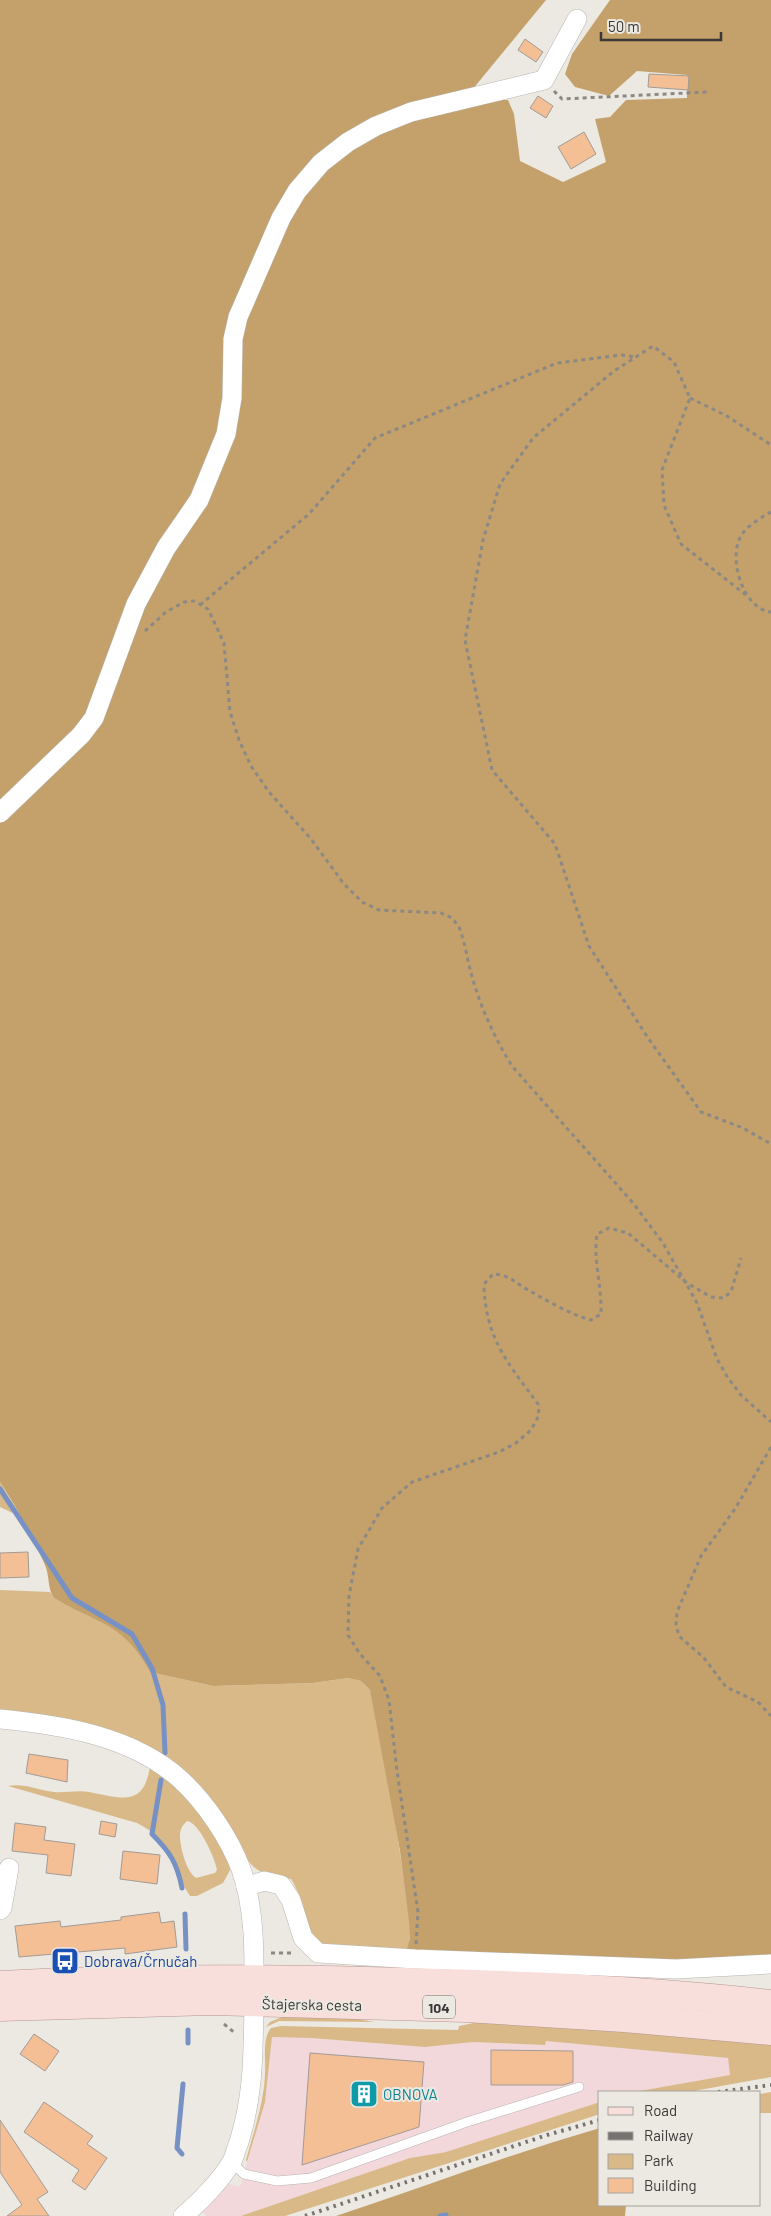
<svg xmlns="http://www.w3.org/2000/svg" width="771" height="2216" font-family="Barlow,sans-serif">
<rect width="100%" height="100%" fill="#ece8e2"/>
<polygon fill="#f2d7db" points="272,2037 311,2038 425,2047 473,2042 545,2045 546,2041 728,2058 730,2075 634,2092 600,2092 600,2102 473,2144 446,2152 410,2158 241,2216 207,2216 202,2211 227,2183 239,2187 241,2184 265,2102"/>
<g fill="#d9b988" fill-rule="evenodd">
<polygon points="0,1482 21,1517 0,1507"/>
<path d="M0 1590 50 1592 54 1598C98 1624 123 1622 150 1672L213 1686 313 1683 348 1678 361 1681 370 1690 373 1700C384 1763 397 1825 405 1888 407 1908 415 1934 406 1952L321 1945C303 1927 305 1900 291 1879 267 1874 255 1875 243 1852 225 1827 206 1795 185 1772 145 1730 56 1721 0 1712Z"/>
<path d="M150 1766 177 1787 209 1824 229 1861 230 1870 223 1883 197 1896H190C169 1863 176 1843 137 1823L8 1786C25 1783 37 1790 54 1792 65 1793 78 1790 89 1792 121 1798 144 1808 150 1766ZM187 1821C199 1822 215 1858 217 1870L215 1873 196 1878C186 1871 180 1847 180 1835 180 1829 183 1825 187 1821Z"/>
<polygon points="287,2015 333,2015 375,2022 279,2021 266,2027 270,2022"/>
<path d="M488 2020 771 2040V2077L688 2092H634L730 2075 728 2058 546 2041 545 2045 473 2042 425 2047 311 2038 272 2037 265 2102 247 2162 246 2160C253 2133 264 2104 265 2074 266 2061 262 2038 271 2028L281 2026 458 2030 459 2026Z"/>
<polygon points="771,2092 771,2113 760,2113 760,2094"/>
<polygon points="600,2102 600,2114 285,2216 241,2216 410,2158 446,2152"/>
</g>
<g fill="#c4a16a">
<polygon points="0,0 546,0 472,90 410,104 283,200 225,383 217,445 83,726 0,807"/>
<path d="M610 0H771V1957L702 1963 406 1952 410 1938 409 1921 400 1851 370 1690 361 1681 348 1678 313 1683 213 1686 150 1672C123 1622 97 1624 54 1598 47 1588 50 1576 45 1565 32 1536 17 1508 0 1482V822L85 739 147 593 208 496 239 336 288 218 322 171 350 149 386 129 415 119 502 100H508L514 114 520 161 563 182 606 162 595 119 610 117 626 100 687 98V75L637 71 609 96 575 87 565 74 572 54Z"/>
<path d="M600 2128V2205H626L625 2216H336C424 2187 510 2154 600 2128Z"/>
</g>
<g fill="none" stroke-linecap="round" stroke-linejoin="round">
<g stroke="#7791c5" stroke-width="5">
<polyline points="0,1489 72,1598 132,1634 152,1668 163,1705 165,1753"/>
<path d="M161 1780 152 1834C170 1852 177 1863 182 1888"/>
<polyline points="185,1914 186,1949"/>
<polyline points="188,2043 188,2030"/>
<polyline points="182,2154 177,2148 183,2084"/>
<polyline points="440,2216 446,2215"/>
</g>
</g>
<g fill="#f5bf95" stroke="#a19b97">
<polygon points="525,39 543,52 536,62 518,50"/>
<polygon points="649,74 689,76 688,90 648,87"/>
<polygon points="538,96 553,106 546,118 530,108"/>
<polygon points="584,132 596,154 571,169 558,147"/>
<polygon points="28,1552 29,1577 0,1578 0,1553"/>
<polygon points="29,1754 68,1760 67,1782 26,1773"/>
<polygon points="101,1821 117,1824 115,1837 99,1834"/>
<polygon points="15,1823 46,1827 44,1840 75,1844 71,1876 46,1873 48,1855 12,1851"/>
<polygon points="123,1851 160,1855 157,1884 120,1879"/>
<polygon points="159,1912 161,1923 174,1921 177,1947 125,1954 125,1948 19,1957 15,1926 60,1921 61,1927 121,1920 121,1917"/>
<polygon points="34,2034 59,2051 45,2071 20,2054"/>
<polygon points="491,2050 573,2051 573,2082 563,2085 491,2085"/>
<polygon points="310,2053 424,2062 419,2127 302,2165"/>
<polygon points="44,2102 93,2136 87,2144 107,2158 85,2190 72,2181 79,2170 24,2132"/>
<polygon points="0,2120 48,2192 37,2199 49,2216 7,2216 22,2205 0,2172"/>
</g>
<g fill="none" stroke-linecap="round" stroke-linejoin="round">
<defs>
<polyline id="lane" points="232,2163 244,2174 277,2181 311,2178 467,2122 579,2087"/>
<g id="street">
<polyline points="0,813 81,735 94,718 136,604 166,548 199,500 226,434 232,398 233,339 238,317 281,218 297,191 321,163 348,142 376,126 411,112 544,80 577,19"/>
<path d="M0 1719C62 1725 132 1736 180 1779 205 1802 229 1837 241 1869 256 1912 254 1958 254 2004 253 2053 254 2094 239 2142 236 2148 235 2157 231 2163 221 2180 199 2203 183 2216"/>
<polyline points="246,1887 264,1881 281,1885 291,1900 303,1938 318,1953 415,1959 676,1969 771,1964"/>
<polyline points="0,1910 2,1908 9,1868"/>
</g>
<g id="primary">
<path d="M0 1985C122 1978 246 1978 368 1981 503 1984 637 1989 771 2004"/>
<polyline points="0,2007 211,2001 465,2008 624,2018 771,2031"/>
</g>
</defs>
<use href="#lane" stroke="#b8b5af" stroke-width="10"/>
<use href="#street" stroke="#b8b5af" stroke-width="20"/>
<use href="#primary" stroke="#b49693" stroke-width="29"/>
<g stroke="#8c8985" stroke-width="3" stroke-dasharray="4 4" stroke-linecap="butt">
<polyline points="554,91 562,99 707,92"/>
<polyline points="690,398 727,416 771,445"/>
<path d="M771 512C762 517 750 524 743 533 726 554 742 609 771 612"/>
<polyline points="746,595 681,544 664,505 662,470 690,398 674,362 653,346 614,371 533,438 500,484 483,540 465,640 492,770 555,844 589,946 648,1038 701,1112 743,1128 771,1144"/>
<polyline points="200,605 309,514 375,438 557,363 622,355 635,357"/>
<path d="M145 631 166 612 184 602 194 601 208 609 224 643 230 712 239 740 251 766 269 792 311 839 344 884 362 902 379 910 441 913 452 918 459 927C465 942 467 958 471 973 480 1006 494 1037 512 1066L633 1203 663 1243 697 1303 717 1359 728 1378 741 1395 771 1422"/>
<polyline points="771,1447 735,1509 701,1556 677,1612 676,1625 679,1636 704,1658 726,1687 758,1702 771,1716"/>
<path d="M416 1944 418 1912 397 1771 389 1700 380 1676 360 1654 348 1635 349 1596 358 1549 382 1508 412 1482 499 1452 516 1443 531 1430 539 1415 538 1404C508 1363 485 1338 484 1284L493 1274C510 1275 514 1282 528 1290 548 1301 569 1314 591 1320L601 1314C602 1286 593 1259 597 1234L609 1228 628 1233 687 1283 711 1297 723 1298 731 1292 741 1258"/>
<polyline points="271,1953 294,1953"/>
<polyline points="224,2024 236,2034"/>
</g>
<use href="#lane" stroke="#fff" stroke-width="9"/>
<use href="#street" stroke="#fff" stroke-width="19"/>
<use href="#primary" stroke="#f9dfdc" stroke-width="28"/>
<g stroke="#75726f" stroke-width="4" stroke-dasharray="2.5 5" stroke-linecap="butt">
<polyline points="718,2092 771,2085"/>
<polyline points="305,2216 547,2135 600,2120"/>
</g>
</g>
<defs>
<symbol id="bus-square" viewBox="-11 -11 22 22"><rect x="-9" y="-9" width="18" height="18" rx="4" fill="#1a4fb4" stroke="#ece8e2"/><path d="M-5-6H5V4H4V6H2V4H-2V6H-4V4H-5ZM-3.5-4V0h7V-4ZM-3.5 1.2v1.5H-2V1.2ZM2 1.2v1.5H3.5V1.2Z" fill="#fff"/></symbol>
<symbol id="building-square" viewBox="-11 -11 22 22"><rect x="-9" y="-9" width="18" height="18" rx="4" fill="#0f9aa8" stroke="#ece8e2"/><path d="M-4-6H4V6H1V3H-1V6H-4ZM-2.5-4.3h1.7v1.8h-1.7ZM.8-4.3h1.7v1.8H.8ZM-2.5-1h1.7V.8h-1.7ZM.8-1h1.7V.8H.8Z" fill="#fff"/></symbol>
</defs>
<g fill-rule="evenodd">
<use href="#bus-square" x="49" y="1945" width="32" height="32"/>
<use href="#building-square" x="348" y="2078" width="32" height="32"/>
</g>
<g text-anchor="middle" dominant-baseline="central" stroke-width="4" stroke-linejoin="round" paint-order="stroke">
<rect fill="#ece8e2" stroke="#6f6d6a" stroke-width="1" x="423" y="1995.5" width="32" height="23" rx="4"/>
<g font-size="14" font-weight="bold" fill="#3a3836">
<text x="439" y="2007">104</text>
</g>
<g font-size="15" fill="#164399" stroke="#ece8e2" text-anchor="start">
<text x="84" y="1961">Dobrava/Črnučah</text>
</g>
<g font-size="15" fill="#3a3836" stroke="#ece8e2">
<text transform="translate(312 2004) rotate(1)">Štajerska cesta</text>
</g>
<g font-size="15" fill="#0d838f" stroke="#ece8e2" text-anchor="start">
<text x="383" y="2094">OBNOVA</text>
</g>
</g>
<rect x="598" y="2091" width="162" height="115" fill="#ece8e2" stroke="#a5a29d"/>
<rect x="608" y="2107" width="25" height="8" fill="#f9dfdc" stroke="#a5a29d"/>
<text x="644" y="2116" font-size="15" fill="#3a3836">Road</text>
<rect x="608" y="2132" width="25" height="8" fill="#75726f" stroke="#a5a29d"/>
<text x="644" y="2141" font-size="15" fill="#3a3836">Railway</text>
<rect x="608" y="2154" width="25" height="15" fill="#d9b988" stroke="#a5a29d"/>
<text x="644" y="2166" font-size="15" fill="#3a3836">Park</text>
<rect x="608" y="2178" width="25" height="15" fill="#f5bf95" stroke="#a5a29d"/>
<text x="644" y="2191" font-size="15" fill="#3a3836">Building</text>
<path d="M601 32v8h120v-8" fill="none" stroke="#3a3836" stroke-width="2.5"/>
<text x="608" y="32" font-size="15" fill="#3a3836" stroke="#ece8e2" stroke-width="4" paint-order="stroke">50 m</text>
</svg>
